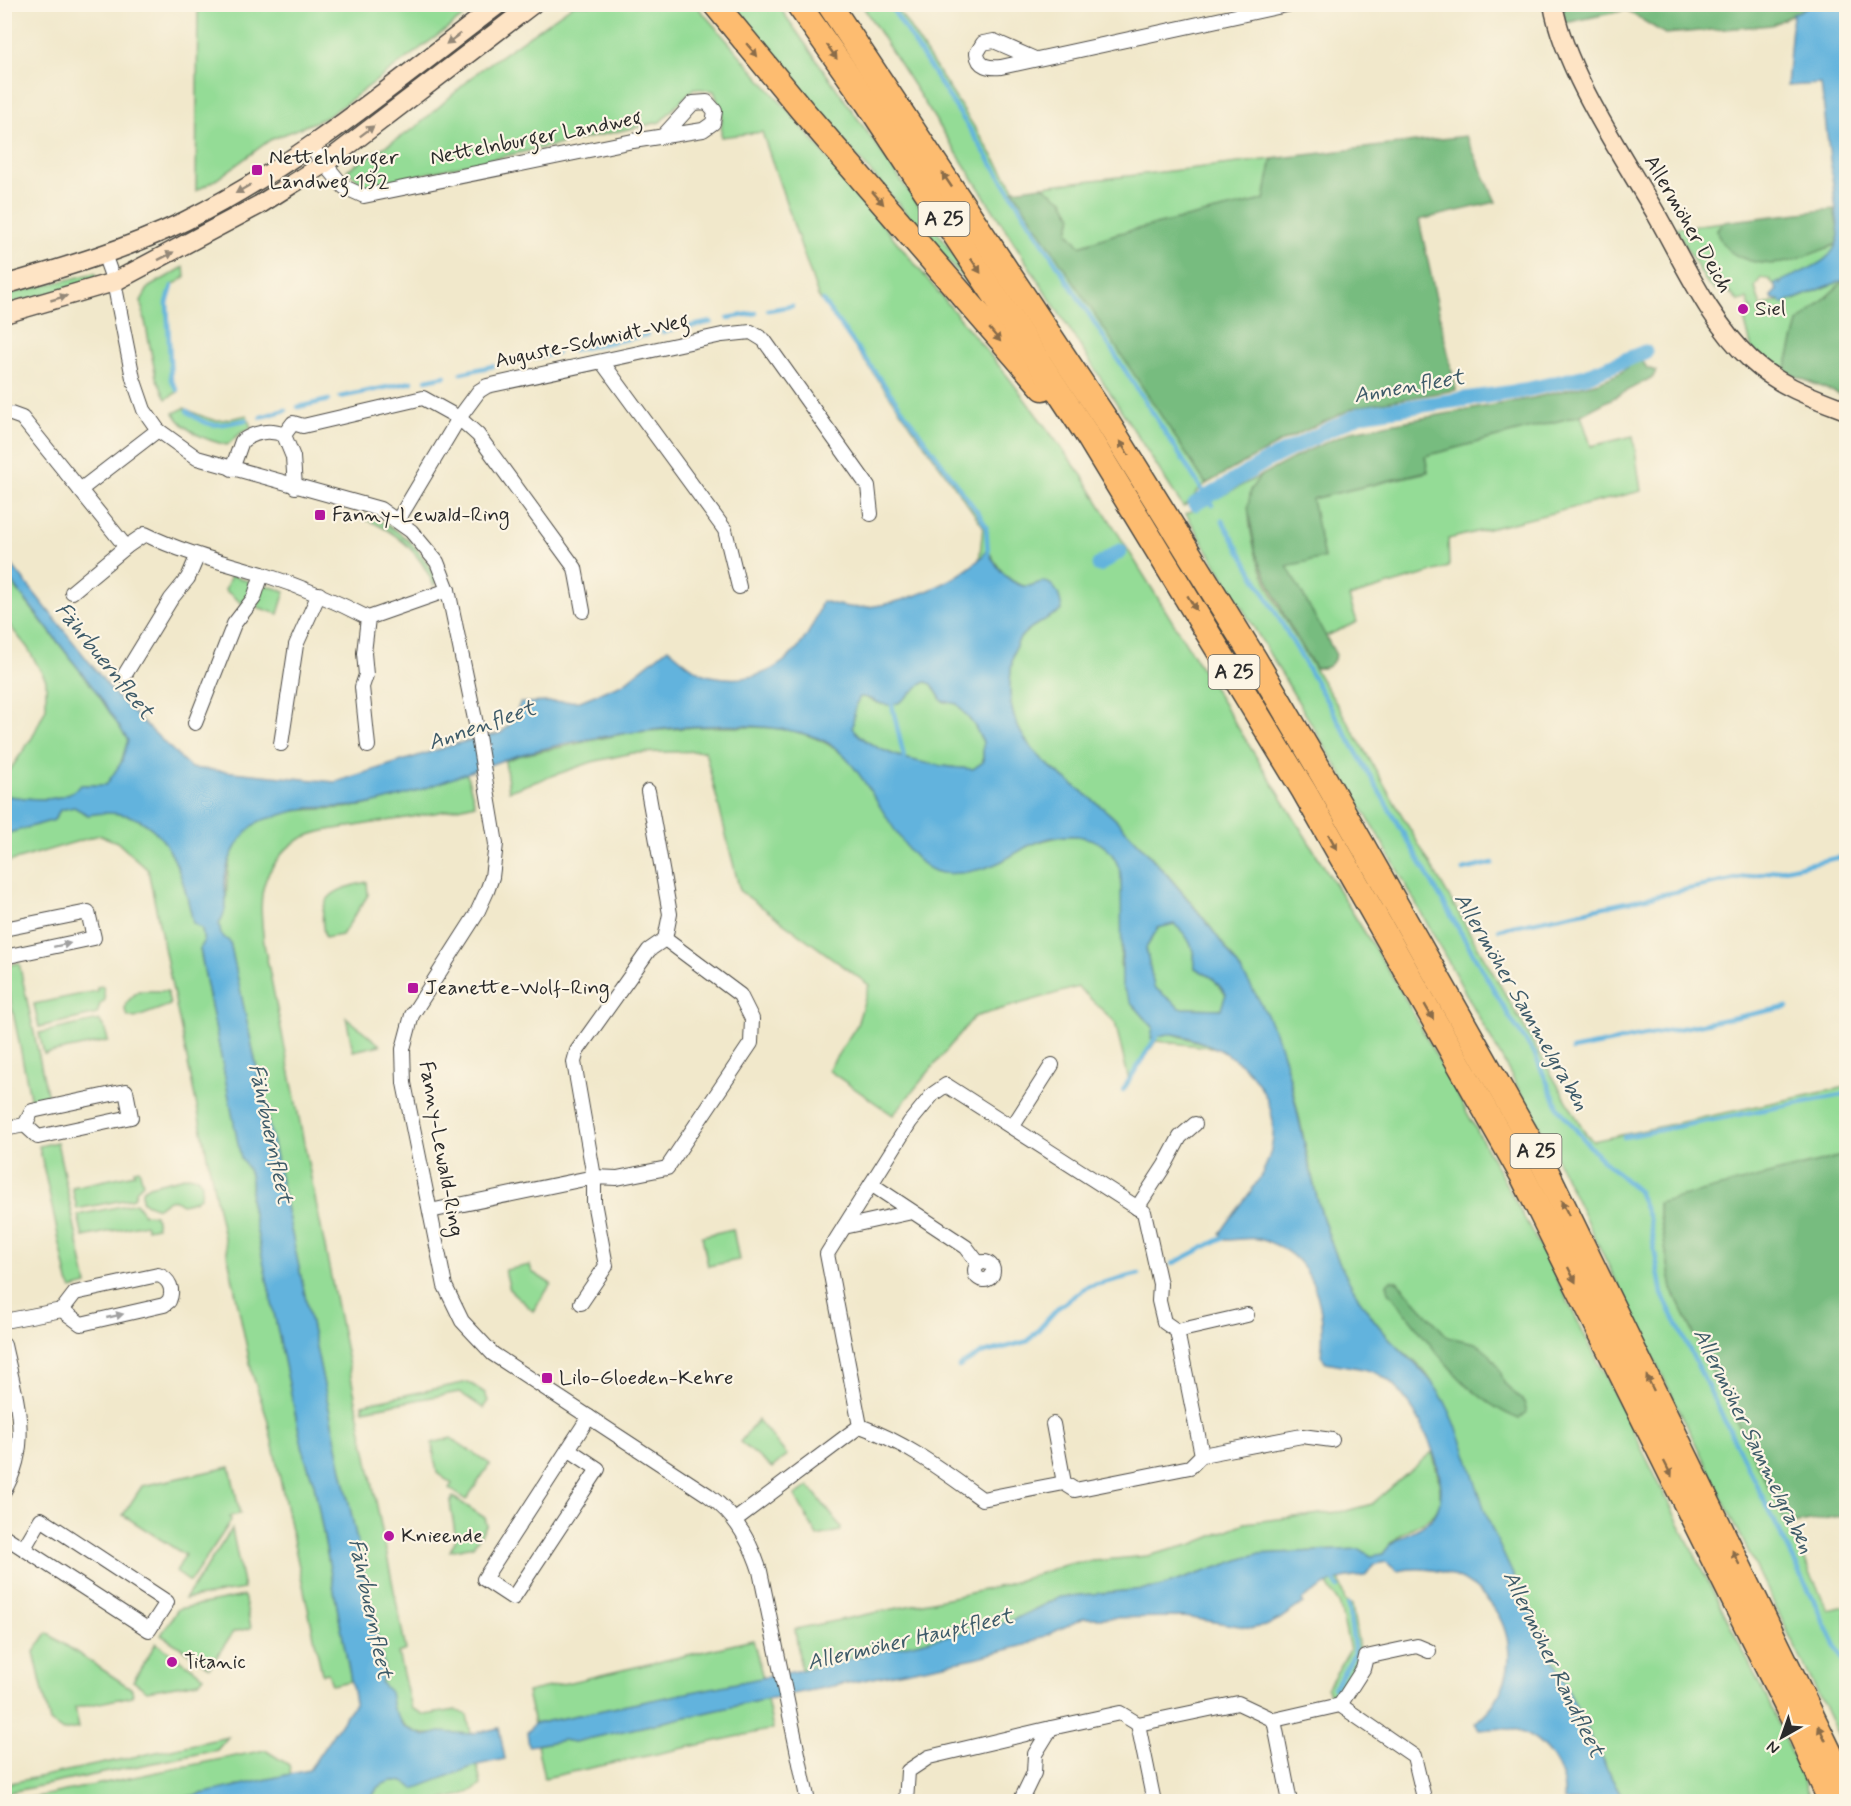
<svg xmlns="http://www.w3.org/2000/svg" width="1851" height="1806" font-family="Mynerve,sans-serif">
<rect width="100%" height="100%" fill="#fcf5e5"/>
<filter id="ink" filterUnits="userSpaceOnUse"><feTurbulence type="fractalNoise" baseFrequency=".0167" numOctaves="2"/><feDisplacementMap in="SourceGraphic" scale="12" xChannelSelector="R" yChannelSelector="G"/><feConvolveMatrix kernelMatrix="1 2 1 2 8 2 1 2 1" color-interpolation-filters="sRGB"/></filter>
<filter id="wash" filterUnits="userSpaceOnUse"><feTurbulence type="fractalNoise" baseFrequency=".008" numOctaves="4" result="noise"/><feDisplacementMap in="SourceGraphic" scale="24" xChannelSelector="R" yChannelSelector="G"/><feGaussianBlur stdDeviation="1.35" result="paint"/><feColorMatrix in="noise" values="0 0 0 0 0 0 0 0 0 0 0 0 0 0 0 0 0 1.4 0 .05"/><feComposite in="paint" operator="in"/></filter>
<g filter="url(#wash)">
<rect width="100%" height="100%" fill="#f1e8cb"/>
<g fill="#94dc96" stroke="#608460" stroke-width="1.5">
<polygon points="198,5 198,4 479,5 327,117 270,140 217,179 196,191"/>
<path d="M573 5H696L792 115 1009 378 1083 477 1401 991 1544 1254 1769 1703 1812 1801H1624C1577 1714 1531 1621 1492 1529 1472 1482 1458 1432 1434 1386 1425 1368 1410 1358 1396 1345 1374 1323 1353 1292 1340 1264 1311 1201 1305 1127 1285 1061 1278 1038 1251 986 1238 966 1204 914 1160 864 1116 820 1073 777 1006 755 1010 683 1013 632 1020 635 1061 610 1061 599 1057 583 1042 583 1036 582 1030 588 1024 586 1006 582 996 564 988 550L979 562 983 526 818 296 762 132 721 137 722 113 714 91 694 88 660 122 364 187 347 170 415 128 479 71Z"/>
<polygon points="730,5 778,5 1000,321 814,107"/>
<path d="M862 5H895L1206 484C1196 490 1193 501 1183 507Z"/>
<polygon points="1272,159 1264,200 1116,234 1079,246 1068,232 1072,216 1063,200 1042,186"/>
<path d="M1723 222 1717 229C1718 240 1725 245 1734 251 1767 275 1803 257 1837 244 1831 264 1800 272 1783 281V283L1774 285 1769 279 1761 278 1755 287 1761 307 1780 300 1783 304 1846 279 1798 323 1785 372 1752 350 1744 318 1752 312 1747 299 1738 301 1723 286 1715 290 1708 285 1675 228Z"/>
<polygon points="184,267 185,277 172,286 167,303 171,380 178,392 166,399 156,377 141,301 149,287"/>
<polygon points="95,273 99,280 5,305 5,295"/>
<path d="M184 408C216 423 212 423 247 415L251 428 242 432 227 445C206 440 185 432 174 413Z"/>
<polygon points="1581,415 1591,446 1633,436 1641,491 1448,539 1449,567 1349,597 1357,622 1324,637 1286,566 1324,558 1311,499 1428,472 1425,456"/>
<path d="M1260 476C1243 498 1249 528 1256 554 1277 620 1325 681 1359 741 1435 872 1511 1003 1586 1134L1593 1141 1846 1087V1155L1658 1204 1672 1289 1828 1610 1846 1606V1751L1548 1142 1382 842 1186 514Z"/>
<path d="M363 514C399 527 421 547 437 581L434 586C420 552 397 531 362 518Z"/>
<path d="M4 573 98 694 128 740 121 763 107 785H81C58 806 34 798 5 796V777L32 738 46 708V680L27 647 5 620Z"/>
<polygon points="231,575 250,582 252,587 243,604 225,590"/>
<polygon points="264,585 285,591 278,614 257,607"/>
<path d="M926 682 932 684 942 701 957 703 974 725 983 742V762L973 769C937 767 876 758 852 728L856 704 860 697C869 696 874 704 883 704 908 704 907 690 926 682Z"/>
<path d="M696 727C752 728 813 719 854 766 870 786 882 810 897 831 909 847 918 864 938 872 944 874 954 870 960 869 973 867 989 867 1000 862 1012 857 1021 848 1033 844 1068 831 1110 829 1121 875L1123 926 1120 964 1130 1001 1153 1027 1152 1038 1170 1033 1218 1048 1156 1041 1129 1081 1115 1022 1078 987 974 1017 893 1115 828 1070 857 1025 869 985 740 891 705 751 632 753 592 762 509 791 505 761 518 756 627 733Z"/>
<path d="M466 772 475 804C438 814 399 819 361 825 339 829 313 830 294 843 283 850 271 867 266 879 258 899 262 923 264 944L406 1650 398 1653 411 1708 425 1715 456 1710 467 1715 471 1734C439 1731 414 1745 395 1713 389 1702 390 1693 381 1683L384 1668 230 942 221 935 219 924C234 897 219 872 238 841 265 799 325 814 366 805 400 797 433 784 466 772Z"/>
<path d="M74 807 88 815C163 801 181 865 193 922L202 929 204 942 200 950 241 1158C252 1172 253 1183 250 1199L304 1455 314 1484 351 1681 332 1685 328 1673 322 1674 267 1418 252 1373 148 870 117 842 99 835 5 863V834L54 820 60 810Z"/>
<path d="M367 882 368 895 342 935 325 938C316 899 329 890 367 882Z"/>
<path d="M1174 923C1189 936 1195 949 1195 968L1213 978 1226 995 1221 1009 1180 1008 1154 987 1146 948 1158 928Z"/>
<polygon points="19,963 49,1103 32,1107 5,972 4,966"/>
<polygon points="103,986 105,1000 100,1004 97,1014 39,1027 34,1004 97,991 97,987"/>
<polygon points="138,991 167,991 170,1005 135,1018 128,1016 125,1010 126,1003"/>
<polygon points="346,1017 380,1045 353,1051"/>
<polygon points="99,1020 105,1029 108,1041 44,1054 39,1033"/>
<polygon points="57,1142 87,1285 72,1289 68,1282 39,1146"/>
<polygon points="139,1169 143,1183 137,1189 134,1198 77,1209 72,1187 135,1174 134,1170"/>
<path d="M188 1176 198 1178 202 1183 201 1196 194 1201 182 1204C170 1195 168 1201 158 1208L142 1202V1191L149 1186Z"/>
<polygon points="136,1203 144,1214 155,1215 157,1227 147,1229 145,1224 83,1237 78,1215"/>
<polygon points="733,1229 739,1260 708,1266 702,1236"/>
<polygon points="530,1265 532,1272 551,1284 533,1311 510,1290 505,1270"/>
<polygon points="468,1382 485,1393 488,1401 483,1408 459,1392 363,1410 362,1404"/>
<polygon points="758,1420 787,1455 772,1468 740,1442"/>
<polygon points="451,1438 490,1464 466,1500 449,1488 452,1484 437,1473 432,1443"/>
<path d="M1432 1452C1458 1541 1416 1505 1383 1554L1371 1556 1360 1549 1257 1554 1156 1588 1060 1597 1011 1621 801 1670 795 1629 962 1595 1005 1585 1071 1563 1147 1556 1193 1544 1245 1523 1346 1511 1372 1504Z"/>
<polygon points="230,1467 240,1514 230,1516 231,1521 190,1582 176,1572 185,1555 123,1515 142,1486"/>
<polygon points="809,1486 841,1527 840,1531 817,1536 795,1495"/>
<polygon points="453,1497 485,1518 487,1525 473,1546 450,1551 456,1539 450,1502"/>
<polygon points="232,1529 244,1589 185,1599"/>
<polygon points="1339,1578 1345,1601 1352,1605 1360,1656 1335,1698 1330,1699 1327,1688 1350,1650 1339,1603 1326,1583"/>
<polygon points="244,1596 251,1628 233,1632 210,1667 161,1635 178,1609"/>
<polygon points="47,1633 132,1689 133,1696 75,1708 79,1728 63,1731 50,1722 34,1652"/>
<polygon points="753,1640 763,1678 534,1724 527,1692"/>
<polygon points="156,1643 204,1676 199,1682 147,1691 133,1681"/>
<polygon points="767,1699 773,1729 544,1778 537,1745 563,1740 574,1742"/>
<polygon points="228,1737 217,1750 5,1793 5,1784"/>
<polygon points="265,1750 289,1765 291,1774 169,1801 12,1802"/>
<path d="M477 1765 481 1785C454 1806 406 1801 371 1802 376 1780 398 1775 414 1788Z"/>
</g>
<g fill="#77bc7f" stroke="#517455" stroke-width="1.5">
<polygon points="1721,4 1813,5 1772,25 1665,34 1626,10 1565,23 1562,5 1661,5 1664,9"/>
<polygon points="1466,136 1496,202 1419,220 1456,390 1356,407 1283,441 1206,484 1013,190 1042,186 1063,200 1072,216 1068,232 1080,246 1116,234 1264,200 1272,159"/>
<path d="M1834 209 1839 234 1837 244C1821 250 1804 258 1788 262 1763 268 1721 259 1717 229L1723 222Z"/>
<polygon points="1846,279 1846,397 1785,372 1798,323"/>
<path d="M1640 357 1647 368 1656 371 1653 377 1581 415 1425 456 1428 471 1312 499 1324 558 1287 566 1336 655C1332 666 1327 669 1315 668L1286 619 1256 554 1248 507 1251 489 1260 476 1307 451 1352 431 1533 398 1599 382 1620 373Z"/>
<polygon points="1846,1155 1846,1515 1787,1525 1672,1289 1658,1203"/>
<path d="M1391 1280 1397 1281 1448 1337 1475 1343 1488 1352 1499 1367 1504 1383 1524 1402 1527 1412 1519 1419C1462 1397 1426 1337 1389 1292L1387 1284Z"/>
</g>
<g fill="#62b3dd" stroke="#466f84" stroke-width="1.5" fill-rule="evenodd">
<path d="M1813 4 1846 5V279L1782 304 1780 300 1773 299 1771 296 1777 290 1774 285 1779 282 1780 285 1782 281C1806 269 1835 263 1839 235L1821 84 1787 86 1793 14Z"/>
<path d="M987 550C995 564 1006 582 1023 586 1030 588 1036 583 1042 582 1056 581 1061 600 1062 610 1020 634 1013 632 1010 683 1006 755 1073 777 1116 820 1160 865 1203 914 1238 966 1257 994 1276 1028 1285 1061 1303 1126 1312 1203 1340 1264 1354 1292 1374 1324 1396 1345 1417 1366 1436 1382 1449 1410 1467 1447 1476 1490 1492 1529 1506 1561 1522 1593 1537 1625 1565 1684 1592 1743 1624 1801H1564C1567 1772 1546 1740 1517 1731 1505 1727 1492 1729 1479 1730L1475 1723C1481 1717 1489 1711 1494 1703 1539 1635 1475 1554 1397 1571L1386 1562 1373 1565 1365 1576C1335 1578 1326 1583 1302 1600L1303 1603 1281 1618 1266 1626 1252 1628 1184 1617 1084 1618 1025 1645 975 1658 767 1699 574 1742 563 1740 529 1746 527 1732 534 1724 801 1670 1011 1621 1060 1597 1156 1588 1257 1554 1360 1549 1371 1556 1383 1554C1398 1532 1422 1532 1434 1516 1458 1484 1414 1396 1384 1377 1367 1367 1344 1366 1326 1362L1321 1356C1327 1307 1315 1253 1259 1239 1249 1237 1237 1240 1226 1240L1220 1234C1235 1210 1259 1186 1268 1160 1287 1105 1251 1059 1201 1042 1192 1039 1179 1033 1169 1034 1164 1034 1157 1037 1151 1039L1153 1027 1130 1001 1122 986 1121 875C1111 830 1063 829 1028 846 1019 851 1010 857 1000 862 983 870 960 875 942 873 896 866 870 758 820 739 745 710 596 734 519 755 469 770 415 796 364 805 347 808 327 807 310 808 299 809 288 813 278 816 272 818 263 819 258 822 242 833 230 853 226 872 221 894 233 899 219 924L221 935 230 942 384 1668 381 1683 390 1692 393 1709 404 1727 425 1736 440 1732 471 1734 499 1728 505 1759 477 1765 414 1789C398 1774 376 1781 371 1801H169L309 1770 355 1702 314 1484 304 1455 250 1199C253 1183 252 1172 241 1159L200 949 204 942 202 929 193 923C181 865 163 801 88 815L74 807 60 810 54 820 5 834V796C34 798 58 806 81 785H106L121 763 128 740 98 694 5 573 4 555 117 697 191 768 335 782 456 744 501 733 513 721 520 703 580 701 624 683 668 648C680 658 695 673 711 676 769 688 806 653 822 601 831 603 840 606 849 607 887 612 967 581 987 550ZM926 682 932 684 942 701 957 704 974 725 983 742V762L973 769C937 767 876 758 852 728L856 704 860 697C871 696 877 705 888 705 906 705 911 688 926 682ZM1174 924C1189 936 1195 949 1195 968L1213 978 1226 994 1221 1009 1180 1008 1154 987 1146 948 1158 928Z"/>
</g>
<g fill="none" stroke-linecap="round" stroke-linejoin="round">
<g stroke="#62b3dd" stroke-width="4.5">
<polyline points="889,4 1212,505"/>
<polyline points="172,286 167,303 171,380 177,390"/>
<polyline points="823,301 978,513 986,526 988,554"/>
<polyline points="768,310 792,306"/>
<polyline points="728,318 756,313"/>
<polyline points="688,327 711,322"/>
<polyline points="663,332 673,330"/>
<polyline points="572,350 647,335"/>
<polyline points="535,358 557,353"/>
<polyline points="508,363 521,361"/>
<polyline points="461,373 493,366"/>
<polyline points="426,380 445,376"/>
<polyline points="340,397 412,382"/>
<polyline points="298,407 329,400"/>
<path d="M187 411C210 430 218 425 246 420"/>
<polyline points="261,417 286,410"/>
<polyline points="1222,520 1512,1021 1534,1053 1559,1109 1597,1155 1638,1191 1649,1218 1662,1294 1846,1666"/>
<polyline points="892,705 904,757"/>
<polyline points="1463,870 1493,863"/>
<polyline points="1499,929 1846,856"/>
<polyline points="1572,1050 1787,1007"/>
<polyline points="1123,1090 1158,1034"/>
<polyline points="1624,1137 1846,1094"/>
<polyline points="1172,1264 1228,1235"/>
<polyline points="959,1367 980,1354 1028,1341 1059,1307 1086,1287 1139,1274"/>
<polyline points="1331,1577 1338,1587"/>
<polyline points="1334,1688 1355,1653 1348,1605"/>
</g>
<g stroke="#62b3dd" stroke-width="15">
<polyline points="1195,504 1270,459 1361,414 1521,391 1586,376 1645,352"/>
<polyline points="1099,565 1120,551"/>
</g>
</g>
</g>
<g filter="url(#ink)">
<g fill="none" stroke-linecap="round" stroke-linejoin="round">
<defs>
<g id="street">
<path d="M1035 59 994 41 983 43 977 53C978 67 989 68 1001 67L1291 4"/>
<polyline points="310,146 344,187 364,196 633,141 703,130 713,123 715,111 707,102 693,103 664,135"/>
<path d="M104 254 114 282 133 378 144 410 158 430 197 458 380 509 411 531 437 562 448 590 476 724 496 844 492 877 487 891 476 915 412 1015 403 1049 404 1083 445 1286 462 1321 493 1354 708 1495C735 1514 750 1540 760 1571L808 1802"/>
<polyline points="602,362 725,530 739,587"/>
<path d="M11 414 22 418 126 547 145 534C183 553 222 562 262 574 299 586 334 600 368 618L448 590"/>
<polyline points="284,435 293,423 303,426 423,398 459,418 479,391 487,386 722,335 751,332 764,340 868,486 871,514"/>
<path d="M232 469 242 441C255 432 270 429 284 435L293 457 295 487"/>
<polyline points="80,490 158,430"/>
<polyline points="398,520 459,418 478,435 575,568 583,611"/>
<polyline points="72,592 126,547"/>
<polyline points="124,676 171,599 188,578 197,557"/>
<polyline points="195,723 234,624 254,598 262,574"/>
<polyline points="281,744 296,645 319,594"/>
<polyline points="368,746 362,687 366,675 364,653 368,618"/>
<polyline points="4,929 88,912 94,938 4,957"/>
<polygon points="126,1091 131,1117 38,1137 25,1125 32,1111"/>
<polyline points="1013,1126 1052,1065"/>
<polyline points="4,1129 25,1125"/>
<polyline points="871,1184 966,1247 979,1264"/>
<polyline points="1137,1208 1165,1165 1180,1137 1195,1124"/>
<polyline points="430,1211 594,1177 574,1062 577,1051 649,950 665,939 670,914 648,791"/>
<polyline points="844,1227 912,1212"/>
<circle cx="984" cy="1271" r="9"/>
<polyline points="581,1303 606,1266 594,1202 594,1177 617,1178 667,1168 751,1043 752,1019 740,995 665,939"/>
<path d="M4 1321 62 1310 75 1293 158 1275C170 1279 174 1290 169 1301L164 1305 81 1324 62 1310"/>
<polyline points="1177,1331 1247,1315"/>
<path d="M4 1345C15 1396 33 1442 4 1491"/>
<polyline points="1053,1424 1064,1483"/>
<path d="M568 1449 598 1469 513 1598 484 1579C519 1525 554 1471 589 1417"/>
<polyline points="1202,1455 1302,1436 1332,1440"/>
<path d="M735 1520 860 1426 827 1254 910 1122 933 1094 946 1085 1144 1212 1160 1284 1159 1301 1164 1322 1177 1331 1202 1455 1190 1467 1075 1490 1064 1483 982 1499C943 1471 905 1442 860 1426"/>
<polyline points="4,1536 149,1630 167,1602 41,1519 24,1548"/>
<polyline points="1340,1705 1363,1669 1366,1657 1417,1646 1429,1651"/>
<polyline points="1274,1720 1290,1802"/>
<polyline points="1138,1724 1154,1802"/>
<polyline points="906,1802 908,1771 929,1757 1051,1728"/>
<polyline points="1020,1802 1034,1773 1035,1754 1051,1728 1120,1713 1138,1724 1238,1703 1274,1720 1340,1705 1414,1756 1425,1802"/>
</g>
<g id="secondary">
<path d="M1553 4C1564 69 1621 154 1655 212 1683 261 1709 321 1751 360 1779 386 1812 397 1846 410"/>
<path d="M4 285C66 267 127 249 185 221 299 165 398 80 499 4"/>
<polyline points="4,314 114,282 259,205 324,164 533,4"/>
</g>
<g id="highway">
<polyline points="715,4 802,110 1043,388"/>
<polyline points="798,4 867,102 1088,436 1304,791 1521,1173 1800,1733 1831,1802"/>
<polyline points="829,4 1108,423 1254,658 1325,779 1542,1162 1846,1786"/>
</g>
</defs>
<use href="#street" stroke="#494743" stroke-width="16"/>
<use href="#secondary" stroke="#494743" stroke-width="21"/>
<use href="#highway" stroke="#494743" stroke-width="27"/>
<use href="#street" stroke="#fff" stroke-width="14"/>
<use href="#secondary" stroke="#fee4c5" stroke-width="18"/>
<use href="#highway" stroke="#fdbc6f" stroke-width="24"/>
</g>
<defs><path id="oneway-solid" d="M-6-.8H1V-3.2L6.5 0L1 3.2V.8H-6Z" transform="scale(1.5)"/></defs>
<g fill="#948878">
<use href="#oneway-solid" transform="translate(453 39) rotate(143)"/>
<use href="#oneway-solid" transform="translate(367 131) rotate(-37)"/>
<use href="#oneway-solid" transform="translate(243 189) rotate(150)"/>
<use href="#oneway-solid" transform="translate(166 256) rotate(-27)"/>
<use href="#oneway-solid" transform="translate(59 298) rotate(-16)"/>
</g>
<g fill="#8a6c4a">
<use href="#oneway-solid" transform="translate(752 50) rotate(50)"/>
<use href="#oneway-solid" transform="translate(832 52) rotate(55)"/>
<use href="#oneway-solid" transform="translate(947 180) rotate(-124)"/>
<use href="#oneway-solid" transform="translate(878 198) rotate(49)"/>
<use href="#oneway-solid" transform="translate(976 266) rotate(56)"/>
<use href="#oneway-solid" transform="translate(995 335) rotate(50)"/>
<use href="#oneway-solid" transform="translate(1124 448) rotate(-122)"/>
<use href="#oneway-solid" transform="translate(1192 603) rotate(59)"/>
<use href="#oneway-solid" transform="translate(1333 842) rotate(60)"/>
<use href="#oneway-solid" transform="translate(1429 1012) rotate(60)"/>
<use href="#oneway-solid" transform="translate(1565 1208) rotate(-116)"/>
<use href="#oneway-solid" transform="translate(1572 1275) rotate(63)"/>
<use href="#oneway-solid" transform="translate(1650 1383) rotate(-116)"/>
<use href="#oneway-solid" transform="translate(1668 1469) rotate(63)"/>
<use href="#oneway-solid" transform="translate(1736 1558) rotate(-116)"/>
<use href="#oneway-solid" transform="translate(1822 1733) rotate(-115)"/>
</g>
<g fill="#a0a0a0">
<use href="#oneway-solid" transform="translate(62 945) rotate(-12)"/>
<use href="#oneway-solid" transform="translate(115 1316) rotate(-13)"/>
</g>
</g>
<g fill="#b5179e" stroke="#fcf5e5" stroke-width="2">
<rect x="251" y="164" width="12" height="12" rx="3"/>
<circle cx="1743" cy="309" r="6"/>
<rect x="314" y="509" width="12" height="12" rx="3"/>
<rect x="407" y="982" width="12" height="12" rx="3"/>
<rect x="541" y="1372" width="12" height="12" rx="3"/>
<circle cx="389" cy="1536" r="6"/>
<circle cx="172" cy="1662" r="6"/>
</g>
<g text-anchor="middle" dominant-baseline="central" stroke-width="4.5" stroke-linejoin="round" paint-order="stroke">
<g fill="#fcf5e5" stroke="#6a6863" stroke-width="1.5">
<rect x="918.5" y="202" width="51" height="34" rx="4.5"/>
<rect x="1208.5" y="655" width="51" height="34" rx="4.5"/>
<rect x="1510.5" y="1134" width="51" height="34" rx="4.5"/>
</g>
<g font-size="20" font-weight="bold" fill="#2b2b2b">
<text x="944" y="219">A 25</text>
<text x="1234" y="672">A 25</text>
<text x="1536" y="1151">A 25</text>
</g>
<g font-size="21" fill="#2b2b2b" stroke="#fcf5e5">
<text transform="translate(536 138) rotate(-11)">Nettelnburger Landweg</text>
<text transform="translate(1688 224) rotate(60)">Allermöher Deich</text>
<text transform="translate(592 341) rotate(-12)">Auguste-Schmidt-Weg</text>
<text transform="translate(441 1149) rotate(80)">Fanny-Lewald-Ring</text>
</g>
<g font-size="21" fill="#2b2b2b" stroke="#fcf5e5" text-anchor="start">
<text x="269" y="158">Nettelnburger<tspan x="269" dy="24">Landweg 192</tspan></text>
<text x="1755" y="309">Siel</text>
<text x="332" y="515">Fanny-Lewald-Ring</text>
<text x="425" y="988">Jeanette-Wolf-Ring</text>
<text x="559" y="1378">Lilo-Gloeden-Kehre</text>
<text x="401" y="1536">Knieende</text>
<text x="184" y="1662">Titanic</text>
</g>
<g font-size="22" font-style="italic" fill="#3e5b69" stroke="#fcf5e5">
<text transform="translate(1409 387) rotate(-10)">Annenfleet</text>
<text transform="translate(104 661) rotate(51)">Fährbuernfleet</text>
<text transform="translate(482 726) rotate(-19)">Annenfleet</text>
<text transform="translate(1521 1002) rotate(60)">Allermöher Sammelgraben</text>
<text transform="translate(270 1134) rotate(78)">Fährbuernfleet</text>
<text transform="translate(1753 1441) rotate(64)">Allermöher Sammelgraben</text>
<text transform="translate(370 1609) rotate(78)">Fährbuernfleet</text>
<text transform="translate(910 1640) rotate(-13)">Allermöher Hauptfleet</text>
<text transform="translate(1553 1664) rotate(64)">Allermöher Randfleet</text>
</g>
</g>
<rect width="1851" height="1806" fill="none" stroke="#fcf5e5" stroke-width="24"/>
<g transform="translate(1782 1737) rotate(220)" stroke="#fcf5e5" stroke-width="4.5" paint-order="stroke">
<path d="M0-4.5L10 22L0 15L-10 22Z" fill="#2b2b2b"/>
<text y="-9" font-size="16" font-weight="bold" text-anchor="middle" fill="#2b2b2b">N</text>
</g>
</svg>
